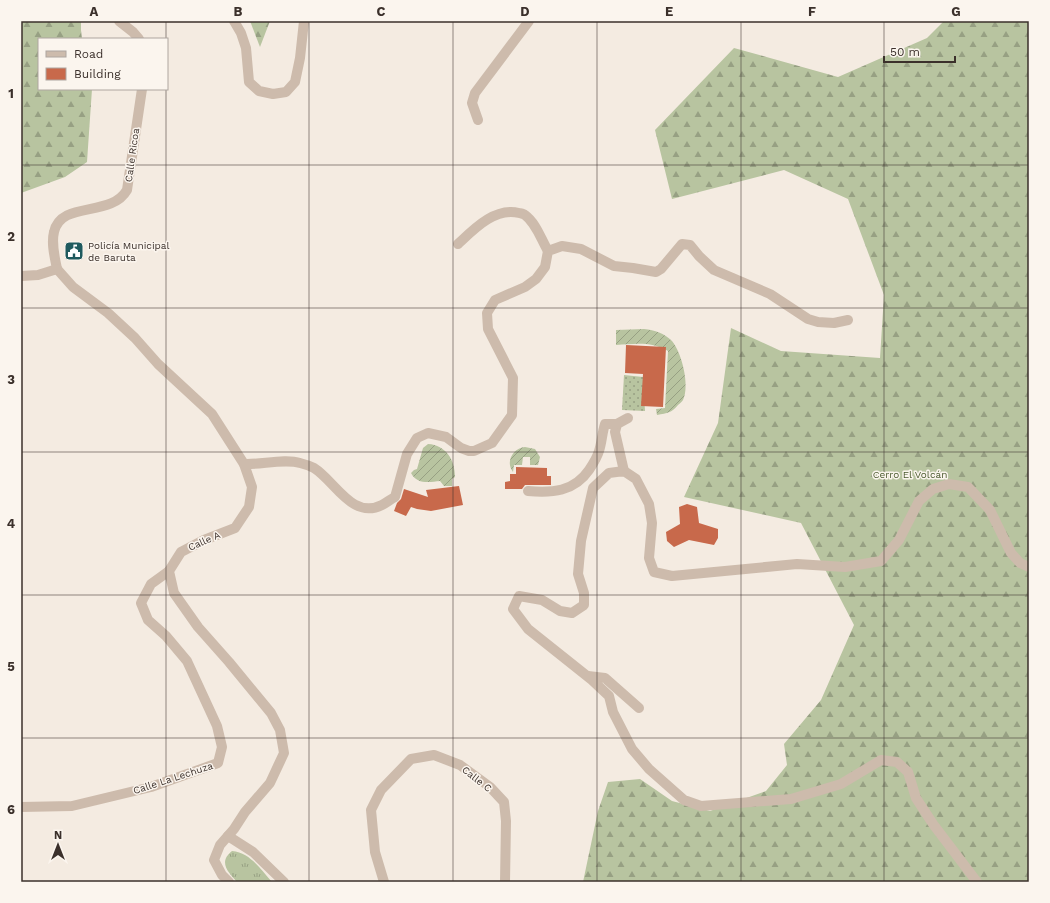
<svg xmlns="http://www.w3.org/2000/svg" width="1050" height="903" font-family="'Work Sans',sans-serif">
<defs>
<pattern id="grass-dots" width="8" height="8" patternUnits="userSpaceOnUse"><rect width="8" height="8" fill="#b8c4a0"/><path d="M2 2h.1M6 6h.1" fill="none" stroke="#97a083" stroke-width="1.8" stroke-linecap="round"/></pattern>
<pattern id="forest-firs" width="22" height="20" patternUnits="userSpaceOnUse"><rect width="22" height="20" fill="#b8c4a0"/><path d="M5 1l3.5 6h-7zM16 11l3.5 6h-7z" fill="#97a083"/></pattern>
<pattern id="park-tufts" width="24" height="20" patternUnits="userSpaceOnUse"><rect width="24" height="20" fill="#b8c4a0"/><path d="M3 7l-1-3M5 7V3M7 7l1-3M15 17l-1-3M17 17v-4M19 17l1-3" fill="none" stroke="#97a083"/></pattern>
<pattern id="garden-furrows" width="10" height="10" patternUnits="userSpaceOnUse"><rect width="10" height="10" fill="#b8c4a0"/><path d="M-1 1l2-2M0 10L10 0M9 11l2-2" fill="none" stroke="#97a083"/></pattern>
</defs>
<rect width="100%" height="100%" fill="#f4ebe1"/>
<polygon fill="url(#grass-dots)" points="624,375 643,377 645,411 622,410"/>
<g fill="url(#forest-firs)">
<polygon points="21,21 81,21 81,30 82,39 39,39 39,89 92,89 87,162 65,177 21,193"/>
<polygon points="250,21 270,21 260,47"/>
<polygon points="944,21 1029,21 1029,882 583,882 598,811 608,782 640,779 672,801 710,811 766,791 787,765 784,744 821,700 854,625 801,523 684,497 718,423 731,328 781,351 880,358 884,295 848,199 784,170 672,199 655,130 734,48 838,77 927,38"/>
</g>
<path fill="url(#park-tufts)" d="M232 851C251 853 260 869 272 882H237C228 872 218 862 232 851Z"/>
<g fill="url(#garden-furrows)">
<path d="M644 329C655 330 664 333 672 341 682 353 690 386 683 400 682 402 680 403 678 405 671 413 668 413 657 415L656 409 665 408 668 351C651 341 635 344 616 345V330Z"/>
<path d="M428 444C446 445 455 460 455 477L452 479V486H444L440 481C430 482 417 485 411 473L414 470 417 469 423 448Z"/>
<path d="M525 447 535 449 540 457 538 465H530V457H523L522 465H514L513 472C505 462 513 448 525 447Z"/>
</g>
<g fill="#c8694b">
<polygon points="626,345 666,347 663,407 641,406 643,374 625,373"/>
<polygon points="516,467 547,468 547,476 551,476 551,485 525,485 522,489 505,489 505,482 510,481 510,474 516,474"/>
<polygon points="459,486 463,505 431,511 417,509 411,507 406,516 394,511 397,503 401,499 404,489 428,497 426,490"/>
<polygon points="687,504 697,507 699,523 718,529 718,538 714,545 689,540 674,547 667,541 666,532 680,524 679,507"/>
</g>
<g fill="none" stroke-linecap="round" stroke-linejoin="round">
<g stroke="#cdbbac" stroke-width="10">
<polyline points="119,21 133,32 139,39"/>
<polyline points="234,21 241,33 246,48 249,82 259,91 273,94 286,92 295,82 300,58 304,21"/>
<polyline points="478,120 472,103 475,93 529,21"/>
<path d="M458 244C474 229 495 207 519 213 520 213 524 214 525 215 536 223 541 239 548 251"/>
<polyline points="57,269 73,287 108,313 135,338 158,364 212,414 244,464 252,487 249,507 235,528 204,540 181,552 169,571 174,593 198,627 229,662 271,713 280,730 284,753 270,783 245,812 234,829 220,845 214,860 222,875 229,882"/>
<path d="M57 269C55 258 51 244 54 232 61 200 111 218 127 190L142 89"/>
<polyline points="21,276 38,275 57,269"/>
<path d="M244 464C260 465 285 458 300 463 304 464 310 466 314 468 335 481 352 520 382 505 386 503 391 499 395 497L407 454 417 438 428 433 446 437 461 448 469 451H474L492 443 512 415 513 378 488 329 487 313 495 300 525 287 536 279 545 267 548 251 562 246 581 249 614 266 633 268 656 272 661 269 682 244 690 245 699 256 714 270 770 294 808 319 818 322 834 323 848 320"/>
<polyline points="624,471 615,432 617,424 628,418"/>
<path d="M528 491C552 493 574 492 589 470 593 464 597 458 599 451 602 442 602 433 605 424H617"/>
<polyline points="588,676 605,678 639,708"/>
<polyline points="21,807 72,806 151,787 218,763 222,747 217,726 187,661 166,636 148,620 141,603 151,584 169,571"/>
<polyline points="228,836 253,852 284,882"/>
<polyline points="384,882 375,852 371,810 381,790 411,759 434,755 460,765 490,787 504,802 506,821 505,882"/>
<polyline points="977,882 933,824 916,798 908,772 897,762 881,760 841,784 791,799 701,806 684,800 649,769 632,749 613,712 609,696 592,680 528,629 513,609 519,596 542,600 560,611 572,613 584,605 584,593 578,574 581,541 593,488 609,473 624,471 636,479 649,504 652,523 649,558 654,572 672,576 797,564 845,567 881,561 899,540 919,501 933,489 949,484 968,487 990,510 1011,553 1020,563 1029,567"/>
</g>
</g>
<path fill="none" stroke="#3b302b" stroke-width="1" stroke-opacity="0.55" d="M166 21V39M309 21V882M453 21V882M597 21V882M741 21V882M884 21V882M166 89V882M21 165H1029M21 308H1029M21 452H1029M21 595H1029M21 738H1029"/>
<defs>
<symbol id="civic-square" viewBox="-11 -11 22 22"><rect x="-9" y="-9" width="18" height="18" rx="4" fill="#1f5a5e" stroke="#fbf5ee"/><path d="M-.6-6.5H3V-4.5H.6V-3L4-1V1h2V6H-6V1h2V-1L-.6-3ZM-1.2 2.5V6h2.4V2.5Z" fill="#fff"/></symbol>
</defs>
<g fill-rule="evenodd">
<use href="#civic-square" x="63" y="240" width="22" height="22"/>
</g>
<g text-anchor="middle" dominant-baseline="central" stroke-width="3" stroke-linejoin="round" paint-order="stroke">
<g font-size="10" fill="#3b302b" stroke="#fbf5ee">
<text transform="translate(132 155) rotate(-82)">Calle Ricoa</text>
<text transform="translate(204 541) rotate(-24)">Calle A</text>
<text transform="translate(173 778) rotate(-18)">Calle La Lechuza</text>
<text transform="translate(477 779) rotate(38)">Calle C</text>
</g>
<g font-size="10" fill="#3b302b" stroke="#fbf5ee" text-anchor="start">
<text x="88" y="245">Policía Municipal<tspan x="88" dy="12">de Baruta</tspan></text>
</g>
<g font-size="10" fill="#4a5a2e" stroke="#fbf5ee">
<text x="910" y="474">Cerro El Volcán</text>
</g>
</g>
<rect width="1050" height="903" fill="none" stroke="#fbf5ee" stroke-width="44"/>
<rect x="38" y="38" width="130" height="52" fill="#fbf5ee" stroke="#aea6a0"/>
<rect x="46" y="51" width="20" height="6" fill="#cdbbac" stroke="#aea6a0"/>
<text x="74" y="58" font-size="12" fill="#3b302b">Road</text>
<rect x="46" y="68" width="20" height="12" fill="#c8694b" stroke="#aea6a0"/>
<text x="74" y="78" font-size="12" fill="#3b302b">Building</text>
<g transform="translate(58 845)" stroke="#fbf5ee" stroke-width="3" paint-order="stroke">
<path d="M0-3L7 15L0 10L-7 15Z" fill="#3b302b"/>
<text y="-6" font-size="11" font-weight="bold" text-anchor="middle" fill="#3b302b">N</text>
</g>
<path d="M884 56v6h71v-6" fill="none" stroke="#3b302b" stroke-width="2"/>
<text x="890" y="56" font-size="12" fill="#3b302b" stroke="#fbf5ee" stroke-width="3" paint-order="stroke">50 m</text>
<rect x="22" y="22" width="1006" height="859" fill="none" stroke="#3b302b" stroke-width="1.5"/>
<g font-size="13" text-anchor="middle" font-weight="bold" fill="#3b302b">
<text x="94" y="16">A</text>
<text x="238" y="16">B</text>
<text x="381" y="16">C</text>
<text x="525" y="16">D</text>
<text x="669" y="16">E</text>
<text x="812" y="16">F</text>
<text x="956" y="16">G</text>
<text x="11" y="98">1</text>
<text x="11" y="241">2</text>
<text x="11" y="384">3</text>
<text x="11" y="528">4</text>
<text x="11" y="671">5</text>
<text x="11" y="814">6</text>
</g>
</svg>
